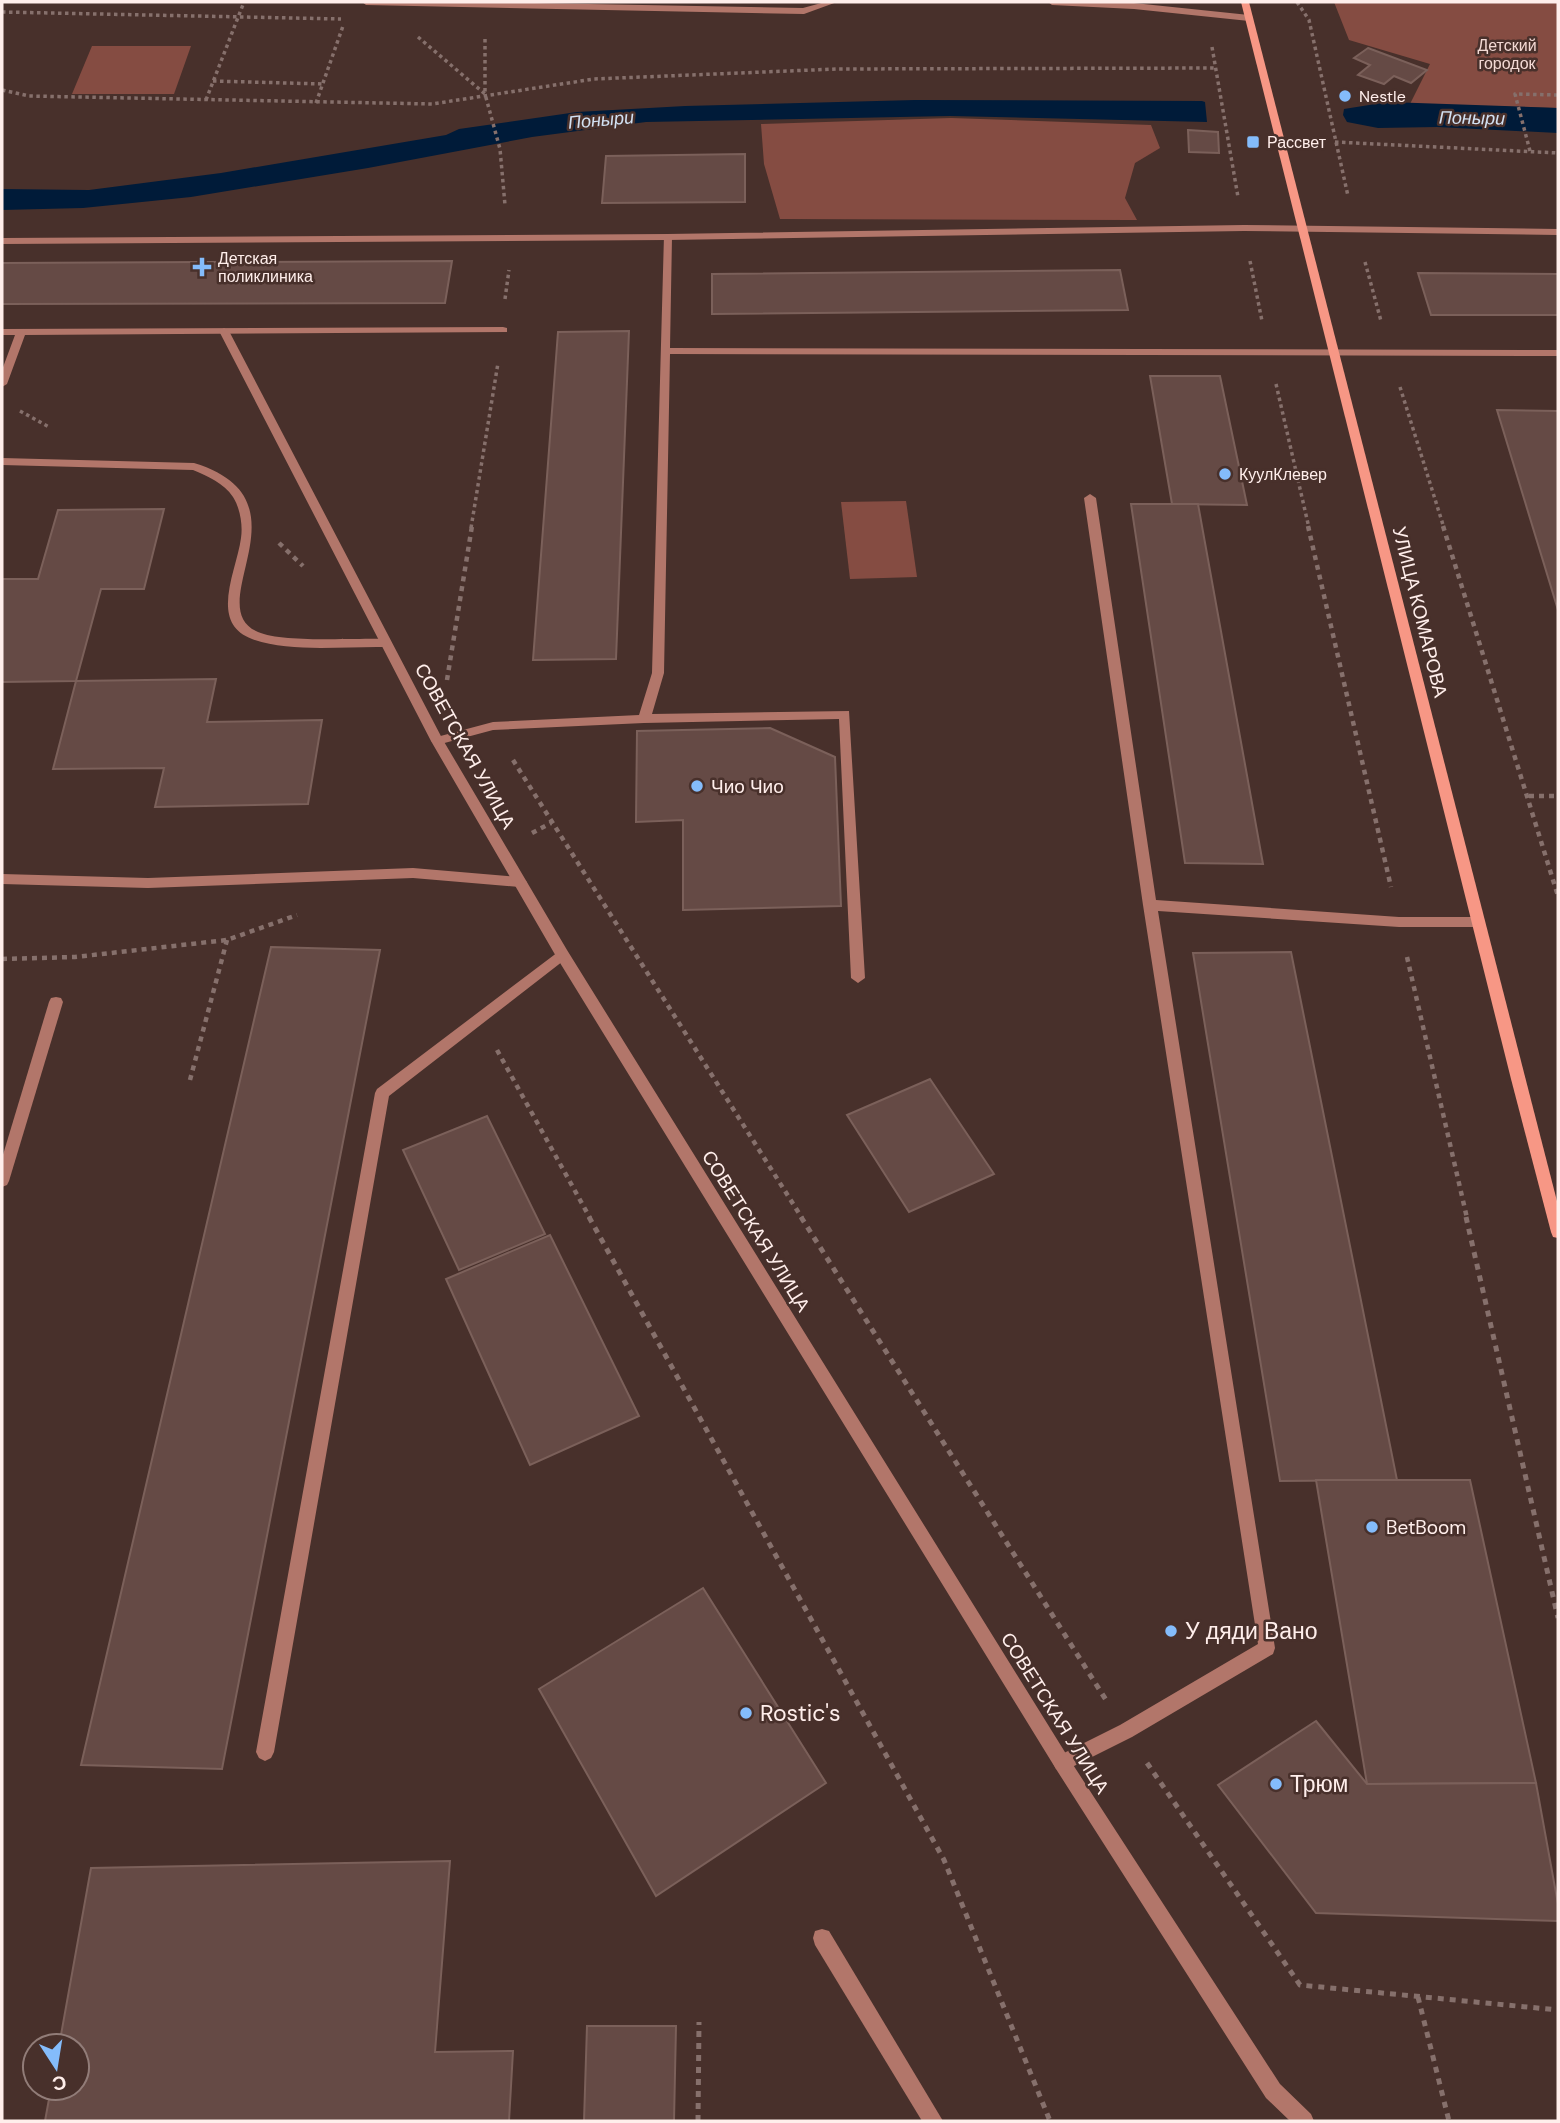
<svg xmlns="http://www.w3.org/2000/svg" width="1560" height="2123" font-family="'DM Sans',sans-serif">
<rect width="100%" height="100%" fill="#48302b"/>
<g fill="#854c42">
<polygon points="1334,2 1558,2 1558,108 1410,104 1430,64 1349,40"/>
<polygon points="92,46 191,46 174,94 72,94"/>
<polygon points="951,118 1151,125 1160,148 1135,163 1125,198 1137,220 780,219 764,164 761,124"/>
<polygon points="906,501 917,577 850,579 841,502"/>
</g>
<g fill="#001b39">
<polygon points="915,100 1202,101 1205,102 1207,122 950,116 646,122 532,137 368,168 191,197 83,208 2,210 2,189 89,190 221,173 446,135 459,129 577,112 685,106"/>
<polygon points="1388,102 1558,108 1558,133 1437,127 1378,128 1347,122 1343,115 1344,109"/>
</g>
<g fill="#654a45" stroke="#7b605a" stroke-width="2">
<polygon points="1368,48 1427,70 1411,83 1394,76 1384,84 1358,75 1370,65 1354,58"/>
<polygon points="1188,130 1218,132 1219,153 1189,152"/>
<polygon points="745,154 745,202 602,203 606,156"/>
<polygon points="452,261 445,303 2,304 2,263"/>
<polygon points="1120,270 1128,310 712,314 712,274"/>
<polygon points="1418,273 1558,274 1558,315 1431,315"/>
<polygon points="629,331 616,659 533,660 558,332"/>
<polygon points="1150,376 1220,376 1247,505 1172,504"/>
<polygon points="1497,410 1558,411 1558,610"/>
<polygon points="1131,504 1198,504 1263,864 1185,863"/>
<polygon points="164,509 144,589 101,589 76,681 2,682 2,579 38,579 58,510"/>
<polygon points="216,679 207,722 322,720 308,804 155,807 164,768 53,769 76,681"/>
<polygon points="770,728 835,757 841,906 683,910 683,820 636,822 637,731"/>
<polygon points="271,947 380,950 222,1769 81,1765"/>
<polygon points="1291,952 1397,1480 1280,1481 1193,953"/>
<polygon points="930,1079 994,1174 909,1212 847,1115"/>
<polygon points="487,1116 545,1234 459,1270 403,1150"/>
<polygon points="550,1235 639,1416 530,1465 446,1279"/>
<polygon points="1316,1480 1470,1480 1536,1783 1367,1784"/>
<polygon points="703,1588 826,1783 656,1896 539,1689"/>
<polygon points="1316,1721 1367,1784 1536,1783 1558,1904 1558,1921 1316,1913 1218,1785"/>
<polygon points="450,1861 435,2052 513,2051 509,2121 45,2121 51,2088 77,2088 77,2046 59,2046 91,1868"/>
<polygon points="587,2026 676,2026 674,2121 584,2121"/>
</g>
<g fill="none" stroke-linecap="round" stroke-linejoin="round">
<g stroke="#86706c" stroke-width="3.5" stroke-dasharray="3.5 3.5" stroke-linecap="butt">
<polyline points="1297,2 1309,20 1348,196"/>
<polyline points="2,12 341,19"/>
<polyline points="418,37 485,94 500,149 505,205"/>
<polyline points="485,39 485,93"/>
<polyline points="1212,47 1238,197"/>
<polyline points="213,81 323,84"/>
<polyline points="2,90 29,96 432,104 594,79 836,69 1216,68"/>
<polyline points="206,100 244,2"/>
<polyline points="316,103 343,26"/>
<polyline points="1335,142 1558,153"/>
<polyline points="1530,151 1515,94 1558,95"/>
<polyline points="1250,261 1262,321"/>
<polyline points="1365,262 1381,321"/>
<polyline points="505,299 509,270"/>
<polyline points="1276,384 1309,528"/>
<polyline points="1400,387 1444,528"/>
<polyline points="20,411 49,427"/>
<polyline points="471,528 498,363"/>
</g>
<g stroke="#86706c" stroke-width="4.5" stroke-dasharray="5 5" stroke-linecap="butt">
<polyline points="1308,526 1391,887"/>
<polyline points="1443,526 1558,896"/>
<polyline points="279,543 303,566"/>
<polyline points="447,680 472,526"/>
<polyline points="513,760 802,1218"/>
<polyline points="1529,796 1558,796"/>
<polyline points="532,833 551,823"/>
<polyline points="1407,957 1467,1218"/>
<polyline points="2,959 75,957 227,940 297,915"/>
<polyline points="497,1050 590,1218"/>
<polyline points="190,1080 227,940"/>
</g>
<g stroke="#86706c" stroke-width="5" stroke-dasharray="6 6" stroke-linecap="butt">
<polyline points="589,1217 944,1860 1050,2121"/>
<polyline points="801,1217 1106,1700"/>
<polyline points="1466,1217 1558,1618"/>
<polyline points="1147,1763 1300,1985 1558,2010"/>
<polyline points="1418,1997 1449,2121"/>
<polyline points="698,2121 699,2022"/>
</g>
<g fill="#b2766a" fill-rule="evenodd">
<polygon points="362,2 480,2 803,8 825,2 837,2 804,14 366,5"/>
<polygon points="1048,2 1134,3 1249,15 1253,18 1249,21 1134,9 1052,5"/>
<polygon points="664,235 672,237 670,348 1558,350 1558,356 670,354 664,673 652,714 849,711 865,978 858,983 851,978 839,719 644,723 493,730 437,745 431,741 433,738 493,722 639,715 652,673"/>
<polygon points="503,327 507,328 507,332 25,335 7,384 2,387 2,370 15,335 2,335 2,329"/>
<path d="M2 458 194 463C315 500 198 606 258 632 283 643 356 638 386 639L392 643 386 647C345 646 290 653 252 639 208 623 237 570 241 538 243 525 240 508 233 497 224 483 207 476 193 470L2 465Z"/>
<polygon points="1090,494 1096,498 1156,900 1399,917 1477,917 1484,922 1477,927 1399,927 1158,911 1275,1648 1273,1654 1132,1737 1062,1772 1056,1769 1053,1763 1056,1757 1120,1725 1258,1644 1143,905 1084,498"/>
<polygon points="413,868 520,877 527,882 520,887 413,878 148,888 2,884 2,874 148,878"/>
<polygon points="562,949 569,954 567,958 389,1096 274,1752 271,1758 265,1761 259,1758 256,1752 375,1093 377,1089"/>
<polygon points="56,997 61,998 63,1002 9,1181 7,1185 2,1187 2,1158 49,1002 51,998"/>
<polygon points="822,1929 829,1931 943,2121 922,2121 815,1945 813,1938 815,1931"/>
</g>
<g fill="#b2766a" fill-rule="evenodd">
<polygon points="1244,225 1558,229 1558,235 1244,231 667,240 2,244 2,238 667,234"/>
<polygon points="224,328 229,331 443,740 567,950 1068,1757 1280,2084 1311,2114 1314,2121 1290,2121 1266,2098 1056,1769 557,958 431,741 219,331"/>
</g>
<polygon fill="#f79785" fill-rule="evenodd" points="1241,2 1249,2 1558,1205 1558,1238 1553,1237 1551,1232 1511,1079"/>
</g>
<g fill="#84bcfb" stroke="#48302b" stroke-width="2.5">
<circle cx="1345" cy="96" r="7"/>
<rect x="1246" y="135" width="14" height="14" rx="3.5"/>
<path d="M198.5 256.5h7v7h7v7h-7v7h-7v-7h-7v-7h7z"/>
<circle cx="1225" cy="474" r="7"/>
<circle cx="697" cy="786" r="7"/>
<circle cx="1372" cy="1527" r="7"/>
<circle cx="1171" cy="1631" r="7"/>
<circle cx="746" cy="1713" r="7"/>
<circle cx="1276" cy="1784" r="7"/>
</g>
<g text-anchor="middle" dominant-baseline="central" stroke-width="5" stroke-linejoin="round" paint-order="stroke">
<g font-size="16" fill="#f3d9d4" stroke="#48302b">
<text x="1507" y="45">Детский<tspan x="1507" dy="18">городок</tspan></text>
</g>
<g font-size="16" fill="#ffeeeb" stroke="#48302b" text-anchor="start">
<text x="1359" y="96">Nestle</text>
<text x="1267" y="142">Рассвет</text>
<text x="218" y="258">Детская<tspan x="218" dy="18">поликлиника</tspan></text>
<text x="1239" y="474">КуулКлевер</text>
</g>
<g font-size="18" font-style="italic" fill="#d2e1f3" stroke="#48302b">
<text transform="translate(1472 118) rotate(1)">Поныри</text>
<text transform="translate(601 120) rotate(-5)">Поныри</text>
</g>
<g font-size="19" fill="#ffeeeb" stroke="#48302b">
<text transform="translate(1420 612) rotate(76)">УЛИЦА КОМАРОВА</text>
<text transform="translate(465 746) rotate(61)">СОВЕТСКАЯ УЛИЦА</text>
<text transform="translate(756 1231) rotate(58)">СОВЕТСКАЯ УЛИЦА</text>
<text transform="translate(1055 1713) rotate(58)">СОВЕТСКАЯ УЛИЦА</text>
</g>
<g font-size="19" fill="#ffeeeb" stroke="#48302b" text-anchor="start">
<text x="711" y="786">Чио Чио</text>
<text x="1386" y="1527">BetBoom</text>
</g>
<g font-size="23" fill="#ffeeeb" stroke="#48302b" text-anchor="start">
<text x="1185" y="1631">У дяди Вано</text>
<text x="760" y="1713">Rostic's</text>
<text x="1290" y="1784">Трюм</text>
</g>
</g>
<rect width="1560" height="2123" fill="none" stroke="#ffeeeb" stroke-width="7"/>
<g transform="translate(56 2067) rotate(168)"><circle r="33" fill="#48302b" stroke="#917c78" stroke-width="2"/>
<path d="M0-5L12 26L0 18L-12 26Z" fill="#84bcfb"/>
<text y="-10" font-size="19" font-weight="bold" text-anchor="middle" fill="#ffeeeb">С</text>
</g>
</svg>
